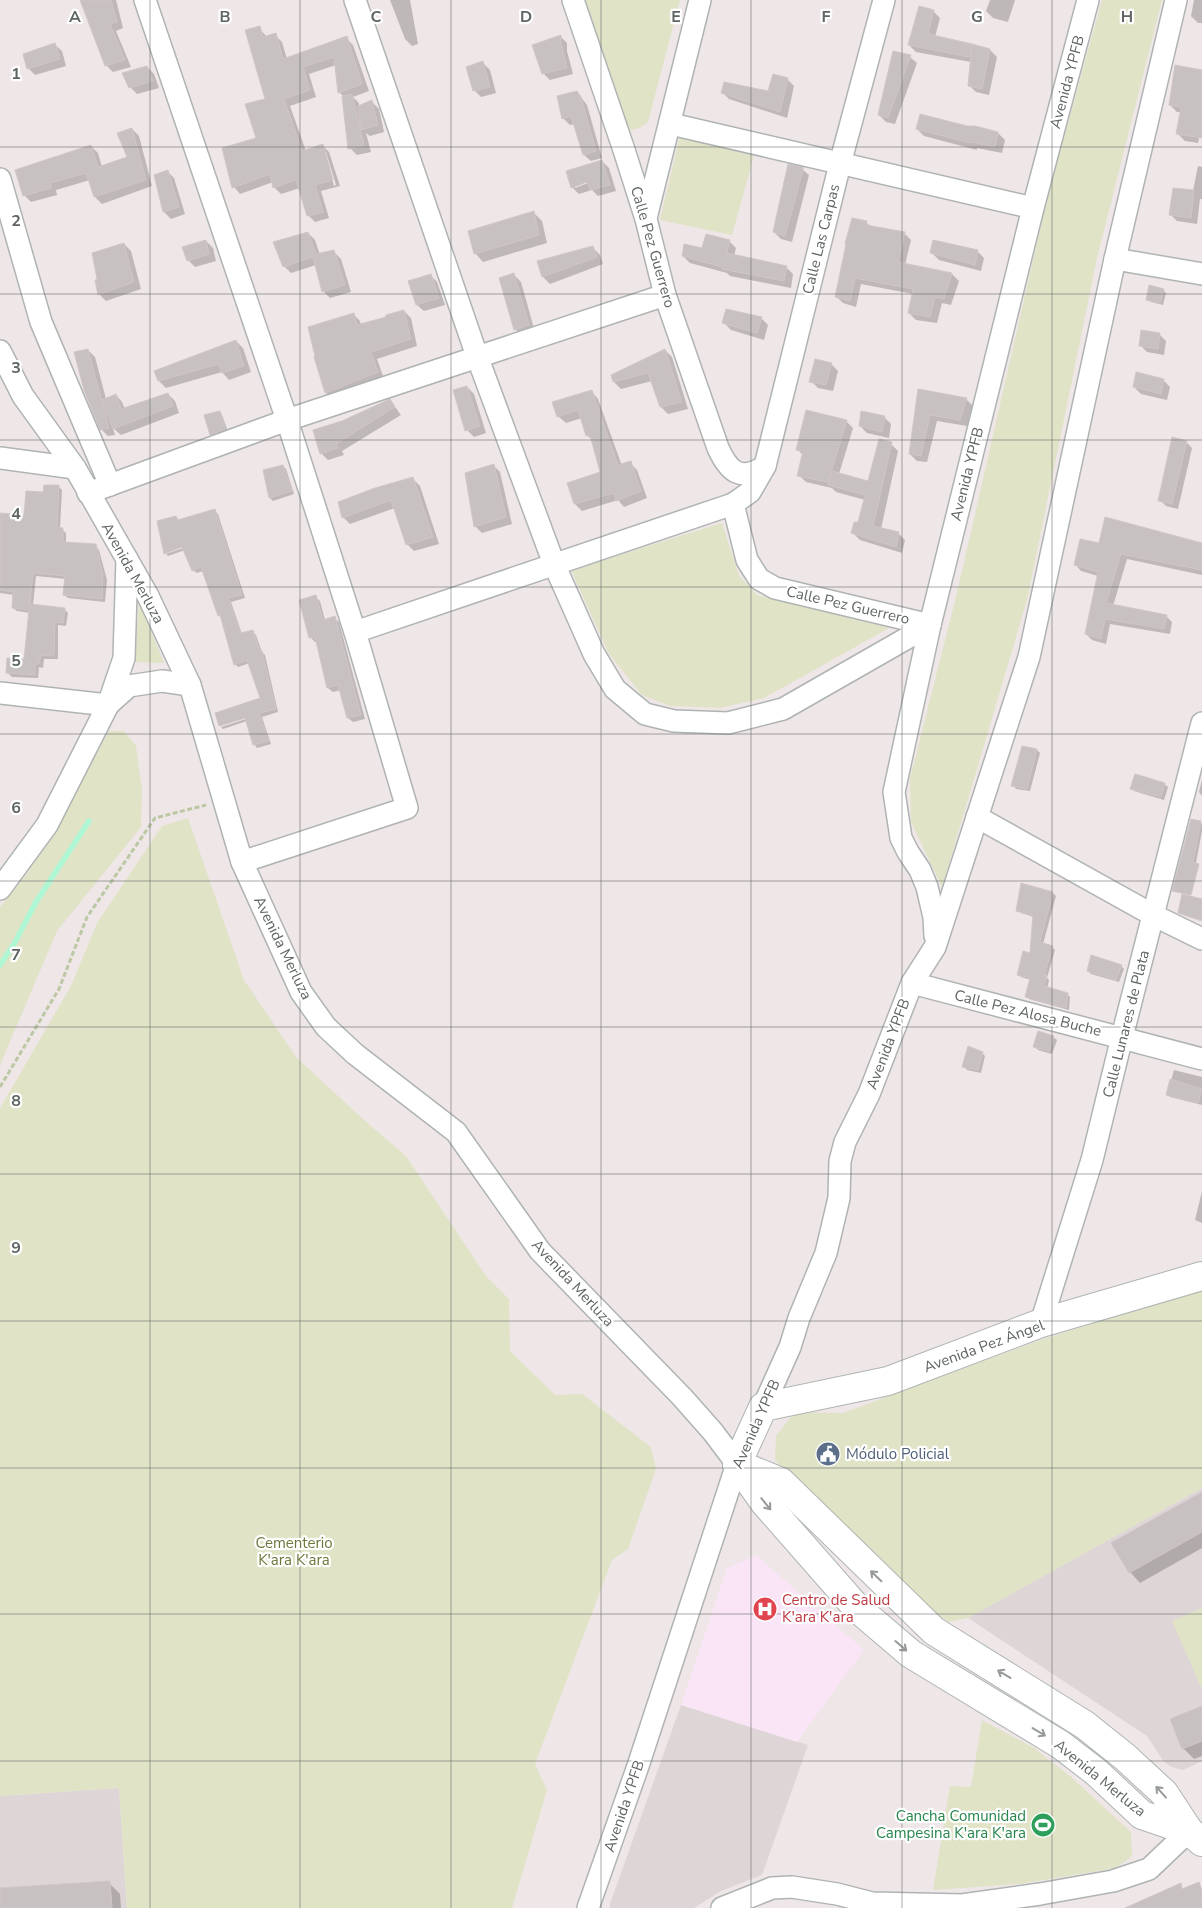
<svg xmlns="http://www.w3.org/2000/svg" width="1202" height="1908" font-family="'Nunito Sans',sans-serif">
<rect width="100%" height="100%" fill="#eee6e7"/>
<g fill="#ded5d6">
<polygon points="1202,1488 1202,1761 1183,1770 1172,1767 1164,1762 1147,1736 968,1618"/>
<polygon points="681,1705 808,1745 762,1875 721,1891 694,1908 610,1908 610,1904"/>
<polygon points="119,1788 127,1908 0,1908 0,1796"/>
</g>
<polygon fill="#f9e5f5" points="756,1555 864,1650 797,1742 681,1705 727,1568"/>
<g fill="#e0e3c6">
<polygon points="581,0 680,0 648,122 640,128 631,130 623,120"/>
<polygon points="1102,0 1162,0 1097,258 1027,600 942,887 911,822 910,779 957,593 1047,199"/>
<polygon points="680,136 754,155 732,235 660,220"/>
<polygon points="722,523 739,576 757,595 889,628 764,698 720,708 670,706 642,695 609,654 571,570"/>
<polygon points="139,602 164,663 135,662"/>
<polygon points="109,731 124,731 136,746 142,790 141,827 57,931 0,1065 0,907 28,872"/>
<polygon points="188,818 244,980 296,1057 364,1120 406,1156 486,1276 509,1299 510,1351 555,1395 582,1394 651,1447 656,1469 628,1549 612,1560 535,1764 547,1790 512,1908 127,1908 119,1788 0,1796 0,1108 71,986 97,923 162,826"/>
<polygon points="1202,1290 1202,1488 968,1618 948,1622 866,1557 775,1460 776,1436 795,1412 843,1413 1043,1339"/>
<polygon points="1202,1608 1202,1689 1172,1621"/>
<polygon points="982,1720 1034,1748 1071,1777 1131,1832 1132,1856 1116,1868 1019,1884 933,1890 950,1786 971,1787"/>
</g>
<g fill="#0003" fill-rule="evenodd">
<polygon points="81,0 116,0 123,28 116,31 131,67 113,72 106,65"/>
<polygon points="390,0 410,0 418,44 412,46 405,39"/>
<polygon points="990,0 1015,0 1008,22 993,18 986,11"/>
<polygon points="1194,0 1202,0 1202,23 1198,23 1191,16"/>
<polygon points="933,11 940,18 935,37 990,50 997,57 989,95 976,92 969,85 971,62 916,52 909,45"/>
<path d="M259 28 267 37 275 35 282 42 287 59 346 38 353 45 369 91 353 97 359 103V106L372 102 379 109 384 132 370 136 366 133 371 152 357 155 350 148 344 97 339 92 336 65 309 74 316 97 290 106 306 151 322 145 329 152 340 186 321 191 329 218 315 222 308 215 300 188 281 194 274 187 273 182 240 194 234 187 257 139 266 99ZM324 152H326L336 185 334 186Z"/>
<polygon points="560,36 567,43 567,51 573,74 550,80 543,73"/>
<polygon points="55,45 62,51 66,66 35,75 28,68"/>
<polygon points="910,57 917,63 895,124 886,122 879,115"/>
<polygon points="483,63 490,70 496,93 481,97 474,90"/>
<polygon points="147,67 154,74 159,88 137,94 130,87"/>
<polygon points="787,79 794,86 787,118 729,99 722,92 769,93"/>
<polygon points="1202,87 1202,126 1198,143 1185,141 1178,134 1182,112 1177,112 1170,105"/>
<polygon points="577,92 587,105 602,158 591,161 584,155 575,124 570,125 563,118"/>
<polygon points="966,127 998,133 1005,140 1002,153 977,148 977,150 924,136 917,129"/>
<polygon points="132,129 139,136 152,186 102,204 95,197 90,180 56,190 57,195 31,202 24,195 91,146 98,153 102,167 128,158"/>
<path d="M602 161 609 168 616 191 598 196 592 190 579 194 572 187ZM592 179 593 181 575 188V185Z"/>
<polygon points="1198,166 1202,167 1202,199 1200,199 1197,224 1177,221 1170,214 1193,191"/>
<polygon points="802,169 809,175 792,242 781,239 774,232"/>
<polygon points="167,171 174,178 185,214 171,219 164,212"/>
<polygon points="534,213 542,221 547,243 483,262 475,253"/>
<polygon points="866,222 871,227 904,233 911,240 905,265 952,274 959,281 951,305 942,303 937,323 916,320 909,313 913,294 861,284 856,307 843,303 836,296"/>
<polygon points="308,233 315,240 320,255 334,252 341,259 351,292 330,298 323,291 316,265 291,273 284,266"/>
<polygon points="206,241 213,248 216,261 195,267 188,260"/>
<polygon points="729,241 736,248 734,256 786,267 793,274 791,288 730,276 727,273 690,263 683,256"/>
<polygon points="124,244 131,251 141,289 106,301 99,294"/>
<polygon points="593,248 600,255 603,264 550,284 543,277 538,262"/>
<polygon points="977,251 984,258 981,271 939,260 932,253"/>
<polygon points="430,275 437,282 445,305 424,311 417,305"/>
<polygon points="514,275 521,282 535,332 522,336 515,329"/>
<polygon points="1163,290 1166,293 1163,305 1151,302 1148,299"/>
<polygon points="404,311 411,318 417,346 377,359 384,379 333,399 326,393 315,357 353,314 360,321 361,325 388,318"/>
<polygon points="761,318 768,325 764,340 731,330 724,323"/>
<polygon points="1159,334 1166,341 1164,355 1147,352 1140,345"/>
<polygon points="236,341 243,348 251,372 229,380 222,372 166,388 159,381"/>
<polygon points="88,350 95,357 106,399 116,395 122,402 125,409 168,394 175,401 179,413 121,435 113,428 115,435 108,436 101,429"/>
<polygon points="665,350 672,357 688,409 668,414 661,407 652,381 621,389 614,382 612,376"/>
<polygon points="831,364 838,371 833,391 818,388 811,381"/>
<polygon points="1163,380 1170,387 1167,400 1141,394 1134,387"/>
<polygon points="467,387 474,394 486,433 474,437 467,430"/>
<polygon points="919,390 966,399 973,406 967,426 937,421 927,462 917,461 910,454"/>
<polygon points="592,392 598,399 622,466 630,463 637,470 647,498 624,507 618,500 582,511 575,504 569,484 601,473 593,441 587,435 582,418 566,423 559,417 554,403"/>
<polygon points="390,400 401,415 342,451 344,455 328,460 321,453 342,422"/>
<polygon points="219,412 222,415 228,432 214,437 211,434"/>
<polygon points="884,417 891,424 889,438 867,433 860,426"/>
<polygon points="846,421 853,428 839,474 869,482 891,444 898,451 881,529 898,533 905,540 902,553 860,540 853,533 859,524 865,500 836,492 832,488 806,482 799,475 803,455 797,449"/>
<polygon points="1186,442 1192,448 1178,509 1166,506 1160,500"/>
<polygon points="493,465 500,472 512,524 482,533 475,526"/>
<polygon points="283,466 286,469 294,494 273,501 270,498"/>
<polygon points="413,479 420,486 439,544 414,551 407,544 395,508 350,524 343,517"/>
<polygon points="59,487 62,490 60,528 66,533 66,544 95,546 99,550 107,580 105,602 68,598 64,595 66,579 36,576 33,606 64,609 68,613 66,626 58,625 58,659 44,659 43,668 39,667 38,678 12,677 8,673 25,660 30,613 17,611 13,608 14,595 0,593 0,514 26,516 44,493"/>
<polygon points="214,511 218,514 245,598 231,602 242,634 252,631 256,635 262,652 265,655 278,712 262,717 271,744 257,748 254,744 247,721 223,729 221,727 252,717 251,715 220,726 216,714 262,698 250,663 238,667 235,664 222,617 219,615 203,571 197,573 193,570 185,550 168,556 166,554 189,546 188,544 165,553 176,518 179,521"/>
<polygon points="1100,544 1202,545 1202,575 1127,559 1113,606 1166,616 1172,622 1170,634 1110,624 1106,644 1092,640 1086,634 1098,576 1081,571 1075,564"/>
<polygon points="315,597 320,601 325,620 334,618 339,622 365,719 353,722 348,718 341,690 333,692 328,688 317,642 315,642 311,638"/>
<polygon points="1037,750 1040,753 1030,791 1016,789 1013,785"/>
<polygon points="1202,779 1202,796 1199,792"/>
<polygon points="1164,784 1168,787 1164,800 1134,791 1131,788"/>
<polygon points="1200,822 1202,824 1202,831 1195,868 1184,867"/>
<polygon points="1022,884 1053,893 1056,896 1043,944 1052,947 1055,950 1047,978 1049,980 1047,989 1067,994 1070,997 1069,1010 1029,999 1026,996 1031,980 1021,977 1018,974 1032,955 1034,917 1021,913 1018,910"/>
<polygon points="1121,966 1124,969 1119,982 1091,974 1088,971"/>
<polygon points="1053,1037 1057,1040 1052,1054 1038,1050 1035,1047"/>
<polygon points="982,1053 985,1056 981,1073 967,1070 964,1066"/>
<polygon points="1174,1070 1202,1077 1202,1105 1170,1097 1167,1094"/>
<polygon points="1202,1191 1202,1223 1195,1220"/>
<polygon points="1202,1493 1202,1548 1140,1583 1130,1572"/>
<polygon points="1202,1707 1202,1756 1194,1759 1183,1748"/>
<polygon points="109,1883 120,1894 121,1908 0,1908 0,1889"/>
</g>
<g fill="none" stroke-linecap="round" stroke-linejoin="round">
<polyline stroke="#aff6d5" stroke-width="5.5" points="0,965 14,944 36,902 89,821"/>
</g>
<g fill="#c7c1c1" stroke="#d2c5c8">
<polygon points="80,0 111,0 117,22 110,24 125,60 105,66"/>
<polygon points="919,6 934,10 928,34 972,44 969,57 908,45"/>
<polygon points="260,26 263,37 276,33 283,59 347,36 362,84 338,93 334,57 303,67 310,90 284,99 302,151 323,144 333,180 315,185 323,212 307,216 296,180 273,188 270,174 232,188 222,148 256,138 245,104 265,99 245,30"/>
<polygon points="561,35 561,43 567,68 542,74 532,45"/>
<polygon points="55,43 60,59 27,69 23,54"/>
<polygon points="972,44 990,49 982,89 968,86"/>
<polygon points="893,51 911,55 888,118 878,115"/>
<polygon points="483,61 490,87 473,91 466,67"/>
<polygon points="1175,65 1202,70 1202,138 1176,134 1181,107 1169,105"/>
<polygon points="147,66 153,81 129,88 122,73"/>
<polygon points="773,74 788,78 780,112 721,93 724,82 768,91"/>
<polygon points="577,91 581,97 596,151 583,155 571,116 562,119 557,96"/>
<polygon points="352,94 364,145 348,149 342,96"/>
<polygon points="372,100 378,125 361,130 358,106"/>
<polygon points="920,114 967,126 975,126 998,132 995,147 970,142 970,143 916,129"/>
<polygon points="132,128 146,180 94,197 86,173 50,183 51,188 23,196 15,170 91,145 98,167 127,157 117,133"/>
<polygon points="602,160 610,185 590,190 587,182 571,188 566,171"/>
<polygon points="788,164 803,167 803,170 785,236 773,232"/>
<polygon points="168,170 179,207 163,212 154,175"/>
<polygon points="1173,188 1194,190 1191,218 1169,215"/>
<polygon points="534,211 539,235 474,254 468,231"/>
<polygon points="852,218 867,221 866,225 905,232 898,262 952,273 944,299 935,297 930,317 908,313 913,289 855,278 850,301 835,297 846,244 845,244"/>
<polygon points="308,232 316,254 334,250 345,285 322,292 313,257 283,267 273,242"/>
<polygon points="706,234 730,240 727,253 787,266 784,281 722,269 722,267 682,256 684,244 702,248"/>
<polygon points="206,240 209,254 187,261 182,247"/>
<polygon points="933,240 978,250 975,265 930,253"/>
<polygon points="124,243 134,282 98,295 95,280 97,279 92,253"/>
<polygon points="593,246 597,257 542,277 537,261"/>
<polygon points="514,273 529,325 514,330 499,278"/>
<polygon points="431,274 439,298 416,305 408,281"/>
<polygon points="1149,285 1164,289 1160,303 1146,300"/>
<polygon points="726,309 762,317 757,333 722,323"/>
<polygon points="404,310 411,339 371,352 378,372 325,393 314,357 315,356 308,327 354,313 357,325 386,317 386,315"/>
<polygon points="1141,330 1160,333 1158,349 1139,346"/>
<polygon points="236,340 244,366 221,373 219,364 158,381 154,371"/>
<polygon points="88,349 109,428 100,430 84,390 74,352"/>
<polygon points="665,349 682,402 660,407 648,373 613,382 611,375"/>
<polygon points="815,359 832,363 826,385 809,382"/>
<polygon points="1136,372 1164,379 1161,394 1133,387"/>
<polygon points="467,386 480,426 465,431 453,390"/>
<polygon points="918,389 967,398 960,420 930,415 921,456 909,454"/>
<polygon points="592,390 618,465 631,461 641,491 616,501 614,493 574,504 567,483 600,472 590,435 586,436 578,410 557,417 552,402"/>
<polygon points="168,393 173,406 113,429 102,400 116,394 121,409"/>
<polygon points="390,399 395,407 336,444 338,448 320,454 313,430 342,421"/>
<polygon points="806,410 847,420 828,482 797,476 803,451 796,450"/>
<polygon points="220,411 225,429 210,435 204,415"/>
<polygon points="861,411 885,416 882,432 859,426"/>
<polygon points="1172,437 1187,441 1172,504 1158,501"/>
<polygon points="879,439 892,442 873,526 899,532 896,547 851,533 854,522 858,522 865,495 828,485 832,471 868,481"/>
<polygon points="494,464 506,517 474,527 465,473"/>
<polygon points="283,465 292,491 269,498 263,470"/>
<polygon points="413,477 433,537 406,545 391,500 342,518 338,502 375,488"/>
<polygon points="44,485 59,485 57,527 63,528 63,542 96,544 103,575 102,599 63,595 65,576 33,573 30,604 65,608 63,623 55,622 54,656 41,655 39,664 35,664 35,675 6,673 7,658 24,659 29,610 12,608 13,592 0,590 0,513 24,515 26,491 43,492"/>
<polygon points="215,509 242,595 228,598 241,633 253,630 260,651 262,651 276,709 259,713 269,741 253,745 245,718 219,726 215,713 260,698 247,660 234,665 220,615 218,616 201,567 192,571 182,547 164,554 157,521 176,516 178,520"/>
<polygon points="1105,517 1202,543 1202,570 1121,554 1106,603 1167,615 1164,629 1105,619 1101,639 1085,634 1098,572 1074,565 1080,539 1099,543"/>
<polygon points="316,595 323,620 335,616 361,715 347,718 338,685 327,688 315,637 309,638 299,600"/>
<polygon points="1022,746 1037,749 1027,789 1011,786"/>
<polygon points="1135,774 1165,783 1161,797 1130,789"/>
<polygon points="1191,819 1201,821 1193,862 1199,864 1191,895 1172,891"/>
<polygon points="1021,883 1053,892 1040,942 1053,946 1044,975 1047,975 1044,986 1068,993 1066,1008 1025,997 1030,978 1017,975 1023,951 1030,953 1033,915 1016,911"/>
<polygon points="1182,894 1202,899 1202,921 1178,913"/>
<polygon points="1091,955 1122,965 1116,980 1087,971"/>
<polygon points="1038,1031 1054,1036 1049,1051 1033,1047"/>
<polygon points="968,1046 983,1052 978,1070 962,1067"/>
<polygon points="1170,1079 1202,1089 1198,1103 1166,1095"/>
<polygon points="1202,1492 1202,1532 1129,1573 1111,1543"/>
<polygon points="1202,1706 1202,1741 1182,1749 1170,1719"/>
<polygon points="110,1881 112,1908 0,1908 0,1888"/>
<polygon points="1199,1882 1202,1891 1202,1908 1125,1908 1181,1883 1182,1889"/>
</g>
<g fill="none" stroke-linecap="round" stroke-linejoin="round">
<defs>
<g id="street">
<polyline points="145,0 287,420 355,632 407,808 242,862"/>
<polyline points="355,0 477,356 554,564 594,654 615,689 645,714 674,721 728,723 783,709 930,625"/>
<path d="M573 0 624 150 646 219 665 295 718 448C729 472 740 482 765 466L840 164 884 0"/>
<polyline points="671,124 1033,208"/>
<polyline points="0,179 41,322 110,485"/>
<polyline points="646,218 700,0"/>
<polyline points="1115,259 1202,274"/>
<polyline points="0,351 23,396 75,468 148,596 190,685 242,862 301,992 326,1027 355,1054 456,1132 540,1251 682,1397 713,1432 737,1464 638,1766 588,1908"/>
<polyline points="0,458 75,468"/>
<polyline points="88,493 287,420 665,295"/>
<polyline points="733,504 747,560 759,579 775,588 930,625"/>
<polyline points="355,632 733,504 750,492 765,466"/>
<polyline points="0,693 108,705"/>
<polyline points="110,703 129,686 162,681 190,685"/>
<polyline points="977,817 1153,915 1202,939"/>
<polyline points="0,889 47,825 108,705 124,658 127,559"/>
<polyline points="935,936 934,917 927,887 920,870 908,852 901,838 894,792 930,625 1033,208 1088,0"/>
<polyline points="912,983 1202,1059"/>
<polyline points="1041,1323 1092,1160 1122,1037 1202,723"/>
<polyline points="763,1407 790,1347 799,1318 826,1253 839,1198 840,1161 845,1142 869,1094 912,983 935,947 1029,657 1115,259 1176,0"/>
<polyline points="722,1908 772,1888 792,1887 837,1894 872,1903 962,1905 1040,1894 1113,1881 1149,1869 1189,1831"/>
</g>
<g id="secondary">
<polyline points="737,1464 781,1482 934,1631 1085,1725 1125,1757 1164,1793 1189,1831 1202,1842"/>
<polyline points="737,1464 764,1502 857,1608 911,1654 1061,1745 1096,1772 1142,1815 1189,1831"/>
<polyline points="737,1464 763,1407 888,1381 1041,1323 1202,1276"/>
</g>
</defs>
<use href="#street" stroke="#afb4b3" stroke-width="24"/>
<use href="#secondary" stroke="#aeb5b2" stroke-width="30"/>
<polyline stroke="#bbc8a3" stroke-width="3" stroke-dasharray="5 2.5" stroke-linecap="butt" points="0,1087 59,989 87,917 155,818 206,805"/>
<use href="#street" stroke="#fff" stroke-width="21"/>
<use href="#secondary" stroke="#fff" stroke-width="28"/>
</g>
<defs><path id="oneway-shaft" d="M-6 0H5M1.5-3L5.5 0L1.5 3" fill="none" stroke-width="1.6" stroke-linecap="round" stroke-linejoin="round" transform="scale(1.25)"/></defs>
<g stroke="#969b99">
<use href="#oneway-shaft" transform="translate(766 1504) rotate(51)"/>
<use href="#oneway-shaft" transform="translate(876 1576) rotate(-136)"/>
<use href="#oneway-shaft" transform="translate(901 1646) rotate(41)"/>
<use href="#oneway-shaft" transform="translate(1004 1674) rotate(-149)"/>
<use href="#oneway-shaft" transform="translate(1039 1732) rotate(31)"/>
<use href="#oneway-shaft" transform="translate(1161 1792) rotate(-132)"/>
</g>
<path fill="none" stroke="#5e6562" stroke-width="1" stroke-opacity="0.55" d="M150 0V1908M300 0V1908M451 0V1908M601 0V1908M751 0V1908M902 0V1908M1052 0V1908M0 147H1202M0 294H1202M0 440H1202M0 587H1202M0 734H1202M0 881H1202M0 1027H1202M0 1174H1202M0 1321H1202M0 1468H1202M0 1614H1202M0 1761H1202"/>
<defs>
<symbol id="civic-disc" viewBox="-11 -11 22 22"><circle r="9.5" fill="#5c6f8a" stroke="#fff"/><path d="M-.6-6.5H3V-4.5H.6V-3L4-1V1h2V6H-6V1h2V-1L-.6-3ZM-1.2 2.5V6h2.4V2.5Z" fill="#fff"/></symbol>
<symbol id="hospital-disc" viewBox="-11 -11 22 22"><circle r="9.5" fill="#e0444e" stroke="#fff"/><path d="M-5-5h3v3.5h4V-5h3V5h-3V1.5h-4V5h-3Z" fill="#fff"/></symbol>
<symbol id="stadium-disc" viewBox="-11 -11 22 22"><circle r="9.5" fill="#2e9e5b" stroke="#fff"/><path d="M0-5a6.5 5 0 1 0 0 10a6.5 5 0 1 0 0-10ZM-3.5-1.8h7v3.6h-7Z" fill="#fff"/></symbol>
</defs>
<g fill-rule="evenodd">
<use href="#civic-disc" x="814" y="1440" width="28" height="28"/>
<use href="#hospital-disc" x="751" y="1595" width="28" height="28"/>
<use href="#stadium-disc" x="1029" y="1811" width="28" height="28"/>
</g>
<g text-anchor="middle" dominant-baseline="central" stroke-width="4.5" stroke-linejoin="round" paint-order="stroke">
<g font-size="15" fill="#5e6562" stroke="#fff">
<text transform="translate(1067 82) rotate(-75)">Avenida YPFB</text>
<text transform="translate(821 239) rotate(-76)">Calle Las Carpas</text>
<text transform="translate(653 247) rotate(74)">Calle Pez Guerrero</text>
<text transform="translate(967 474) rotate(-76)">Avenida YPFB</text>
<text transform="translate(133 573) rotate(61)">Avenida Merluza</text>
<text transform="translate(848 605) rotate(13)">Calle Pez Guerrero</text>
<text transform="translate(283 948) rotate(64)">Avenida Merluza</text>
<text transform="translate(1028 1013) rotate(14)">Calle Pez Alosa Buche</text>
<text transform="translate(1126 1024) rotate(-76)">Calle Lunares de Plata</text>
<text transform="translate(888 1044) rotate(-69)">Avenida YPFB</text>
<text transform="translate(573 1283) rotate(47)">Avenida Merluza</text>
<text transform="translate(984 1346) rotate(-20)">Avenida Pez Ángel</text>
<text transform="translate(756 1424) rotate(-66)">Avenida YPFB</text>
<text transform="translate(1100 1778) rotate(39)">Avenida Merluza</text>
<text transform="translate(624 1806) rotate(-71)">Avenida YPFB</text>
</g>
<g font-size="15" fill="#4e5e75" stroke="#fff" text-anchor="start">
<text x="846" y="1454">Módulo Policial</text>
</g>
<g font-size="15" fill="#6e773b" stroke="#fff">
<text x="294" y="1543">Cementerio<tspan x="294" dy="17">K'ara K'ara</tspan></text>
</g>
<g font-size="15" fill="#be3a42" stroke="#fff" text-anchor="start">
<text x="782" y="1600">Centro de Salud<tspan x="782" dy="17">K'ara K'ara</tspan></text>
</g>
<g font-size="15" fill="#27864d" stroke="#fff" text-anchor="end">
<text x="1026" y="1816">Cancha Comunidad<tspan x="1026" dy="17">Campesina K'ara K'ara</tspan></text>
</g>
</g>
<g font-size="16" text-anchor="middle" font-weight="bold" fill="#5e6562" stroke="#fff" stroke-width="4.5" stroke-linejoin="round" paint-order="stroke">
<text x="75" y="22">A</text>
<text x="225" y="22">B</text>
<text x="376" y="22">C</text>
<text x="526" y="22">D</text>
<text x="676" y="22">E</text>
<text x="826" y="22">F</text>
<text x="977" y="22">G</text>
<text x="1127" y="22">H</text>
<text x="16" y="79">1</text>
<text x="16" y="226">2</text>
<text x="16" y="373">3</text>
<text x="16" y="519">4</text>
<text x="16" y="666">5</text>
<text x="16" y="813">6</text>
<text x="16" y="960">7</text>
<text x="16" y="1106">8</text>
<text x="16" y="1253">9</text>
</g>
</svg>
